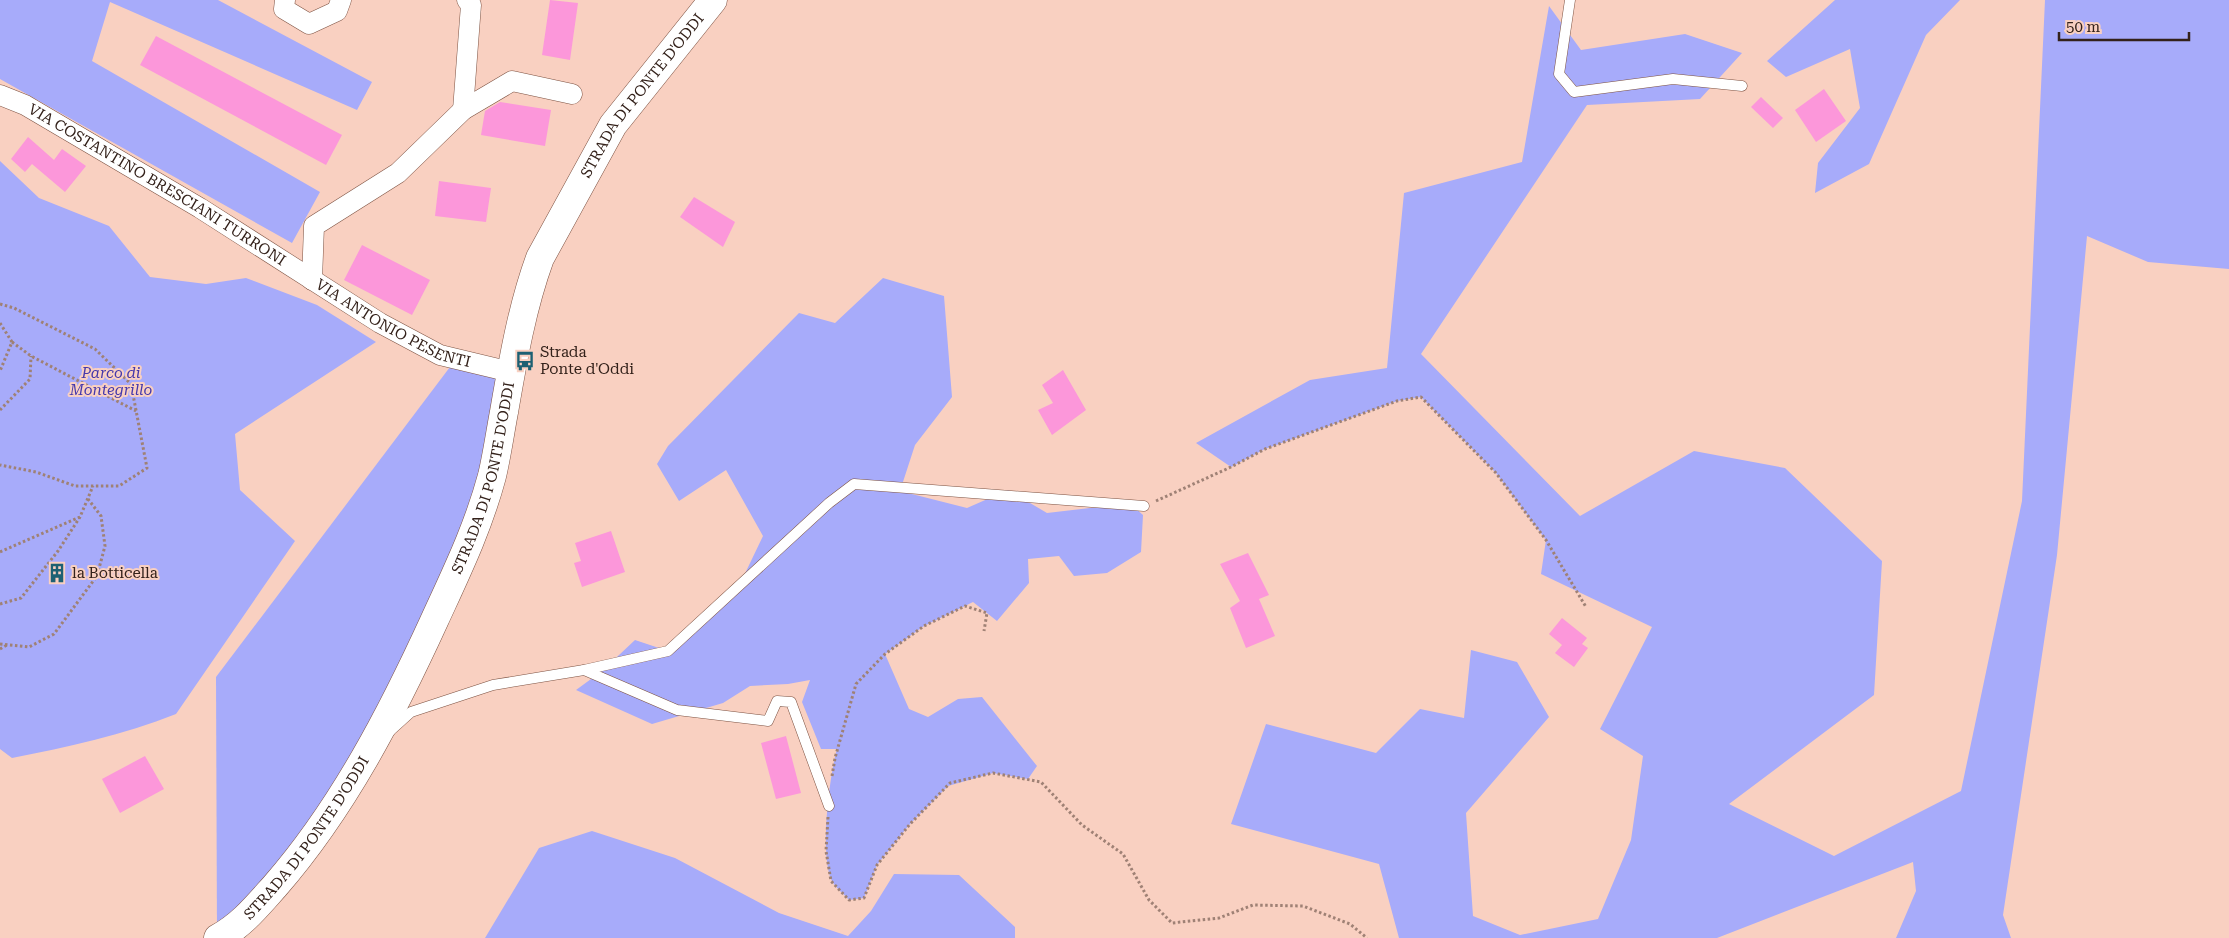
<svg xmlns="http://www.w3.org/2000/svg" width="2229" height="938" font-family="'Roboto Serif',serif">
<rect width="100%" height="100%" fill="#f9d0c1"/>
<g fill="#a7abfa">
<polygon points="0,0 218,0 372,82 357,110 110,2 92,61 320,192 292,243 0,79"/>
<polygon points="1835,0 1960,0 1926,35 1869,164 1815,193 1818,163 1860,108 1850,49 1786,77 1767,61"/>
<polygon points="2045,0 2229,0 2229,269 2148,262 2087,236 2057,555 2003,915 2011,938 1896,938 1916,891 1913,862 1717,938 1399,938 1379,864 1231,824 1266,724 1376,753 1420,709 1464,718 1471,650 1517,662 1549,717 1466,813 1473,916 1520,935 1598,919 1631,840 1643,756 1600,729 1652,627 1541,574 1546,540 1496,473 1421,397 1397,401 1265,449 1231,467 1196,443 1310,380 1387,368 1404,193 1522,162 1549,6 1581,50 1685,34 1742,53 1700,99 1587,105 1421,354 1580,516 1694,451 1785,468 1882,561 1874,695 1729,804 1834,856 1961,791 2022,501"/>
<path d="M0 161 39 198 109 226 150 277 206 284 246 278 317 305 376 342 235 434 240 490 295 541 176 714C123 735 68 747 12 758L0 749Z"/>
<path d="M883 278 944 296 952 397 915 445 900 491 967 508 1008 490 1047 513 1107 506 1125 499 1143 515 1141 552 1107 573 1074 576 1059 556 1028 559 1029 583 997 621 973 602 924 626 885 654 909 709 928 717 958 699 982 697 1037 766 1028 779 993 773 948 786 910 824 877 865 864 898 849 900C844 894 834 887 831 879 820 852 829 778 837 749H821L802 702 810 680 788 684 750 686 723 703 652 724 576 690 602 671 635 640 668 651 739 586 763 536 726 470 679 501 657 464 668 446 799 313 835 323Z"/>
<polygon points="456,359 511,372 492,474 372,747 217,938 216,677"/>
<polygon points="592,831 675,858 779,913 848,936 871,911 894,874 959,875 1015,927 1015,938 485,938 539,848"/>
</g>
<g fill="#fc97da">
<polygon points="550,0 578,3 570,60 542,55"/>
<polygon points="156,36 342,135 326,165 140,65"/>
<polygon points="1824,89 1846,121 1816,142 1795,110"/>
<polygon points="1761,97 1783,118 1773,128 1751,107"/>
<polygon points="500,102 551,110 545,146 481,135 485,111"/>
<polygon points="28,137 54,160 62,149 86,166 65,192 32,164 25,172 11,159"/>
<polygon points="439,181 491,188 486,222 435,216"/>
<polygon points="694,197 735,222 723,247 680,217"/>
<polygon points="362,245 430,280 412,315 344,280"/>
<polygon points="1063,370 1086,410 1052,435 1038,410 1053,403 1042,385"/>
<polygon points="611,531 625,572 582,587 574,563 581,561 575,543"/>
<polygon points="1248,553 1269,595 1259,599 1275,636 1246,648 1230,608 1240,601 1220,564"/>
<polygon points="1562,618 1587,638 1582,644 1588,648 1574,667 1555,653 1562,645 1549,634"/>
<polygon points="786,736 801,793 776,799 761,743"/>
<polygon points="145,756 164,789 120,813 102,779"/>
</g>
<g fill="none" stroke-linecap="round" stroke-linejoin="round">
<defs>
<g id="lane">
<polyline points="1570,0 1559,74 1574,92 1673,79 1742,86"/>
<polyline points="584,670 677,710 768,721 777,701 791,702 829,806"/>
<polyline points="390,731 411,712 493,685 584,670 668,651 829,503 854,484 1144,506"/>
</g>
<g id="street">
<polyline points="285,0 284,9 309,24 337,11 341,0"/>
<path id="s1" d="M0 95 25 105 200 208 380 323 440 355 511 372"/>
<polyline points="463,110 471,5 467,0"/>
<polyline points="312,280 314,226 398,173 463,110 512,81 572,94"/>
</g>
<g id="secondary">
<path id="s2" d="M218 938C242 925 257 906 275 886 343 808 392 713 435 619 457 571 478 528 492 476 497 455 500 433 504 412 513 360 522 307 540 258L613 125 713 0"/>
</g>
</defs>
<use href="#lane" stroke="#7d5242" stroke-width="11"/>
<use href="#street" stroke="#7d5242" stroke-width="21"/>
<use href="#secondary" stroke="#7d5242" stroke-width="29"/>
<g stroke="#9f8175" stroke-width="3" stroke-dasharray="2.5 2.5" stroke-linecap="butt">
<polyline points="0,304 14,308 95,349 131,384 147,468 119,486 75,486 36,472 0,465"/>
<polyline points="0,323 12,342 0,371"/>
<polyline points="12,342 31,356 136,411"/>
<polyline points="0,410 30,379 31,356"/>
<polyline points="1156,501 1231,467 1265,449 1397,401 1421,397 1496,473 1546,540 1586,607"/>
<polyline points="0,552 80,517 93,486"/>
<polyline points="0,604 21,598 58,551 80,517"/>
<polyline points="0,644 29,647 54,634 97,576 105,546 101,516 88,499"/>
<polyline points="0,649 7,645"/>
<polyline points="832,776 835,758 856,684 885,654 924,626 965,606 987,613 984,631"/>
<polyline points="828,817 826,851 831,881 849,900 864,898 877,865 910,824 950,783 993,773 1041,782 1082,825 1123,854 1149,900 1172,923 1219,918 1253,905 1303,906 1350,924 1367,938"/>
</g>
<use href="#lane" stroke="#fff" stroke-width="10"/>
<use href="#street" stroke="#fff" stroke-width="20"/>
<use href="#secondary" stroke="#fff" stroke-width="28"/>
</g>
<defs>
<symbol id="bus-bare" viewBox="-9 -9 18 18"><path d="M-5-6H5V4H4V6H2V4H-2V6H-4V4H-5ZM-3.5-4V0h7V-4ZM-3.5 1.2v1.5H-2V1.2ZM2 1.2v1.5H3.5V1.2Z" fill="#1d6073" stroke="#f9d0c1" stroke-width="2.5" paint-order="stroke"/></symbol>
<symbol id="building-bare" viewBox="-9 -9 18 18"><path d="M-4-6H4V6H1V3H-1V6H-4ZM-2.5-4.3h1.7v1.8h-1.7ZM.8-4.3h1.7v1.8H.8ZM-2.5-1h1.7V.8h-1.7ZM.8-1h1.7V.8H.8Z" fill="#1d6073" stroke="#f9d0c1" stroke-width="2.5" paint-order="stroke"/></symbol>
</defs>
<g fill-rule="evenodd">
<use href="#bus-bare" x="511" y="347" width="28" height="28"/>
<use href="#building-bare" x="43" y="559" width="28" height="28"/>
</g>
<g text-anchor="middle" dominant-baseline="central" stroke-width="4" stroke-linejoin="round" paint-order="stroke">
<g font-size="15" fill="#33211a" stroke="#f9d0c1">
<text stroke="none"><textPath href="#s2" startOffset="960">STRADA DI PONTE D'ODDI</textPath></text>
<text stroke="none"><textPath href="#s1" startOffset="181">VIA COSTANTINO BRESCIANI TURRONI</textPath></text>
<text stroke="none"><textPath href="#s1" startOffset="456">VIA ANTONIO PESENTI</textPath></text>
<text stroke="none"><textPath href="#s2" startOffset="540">STRADA DI PONTE D'ODDI</textPath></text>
<text stroke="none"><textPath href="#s2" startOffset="135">STRADA DI PONTE D'ODDI</textPath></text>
</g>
<g font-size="15" fill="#33211a" stroke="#f9d0c1" text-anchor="start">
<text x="540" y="352">Strada<tspan x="540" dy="17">Ponte d'Oddi</tspan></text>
<text x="72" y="573">la Botticella</text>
</g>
<g font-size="15" font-style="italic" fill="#4538ab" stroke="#f9d0c1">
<text x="111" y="373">Parco di<tspan x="111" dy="17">Montegrillo</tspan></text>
</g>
</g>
<path d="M2059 32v8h130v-8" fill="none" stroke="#33211a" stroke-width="2.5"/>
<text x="2066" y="32" font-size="15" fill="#33211a" stroke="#f9d0c1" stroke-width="4" paint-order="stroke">50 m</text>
</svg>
